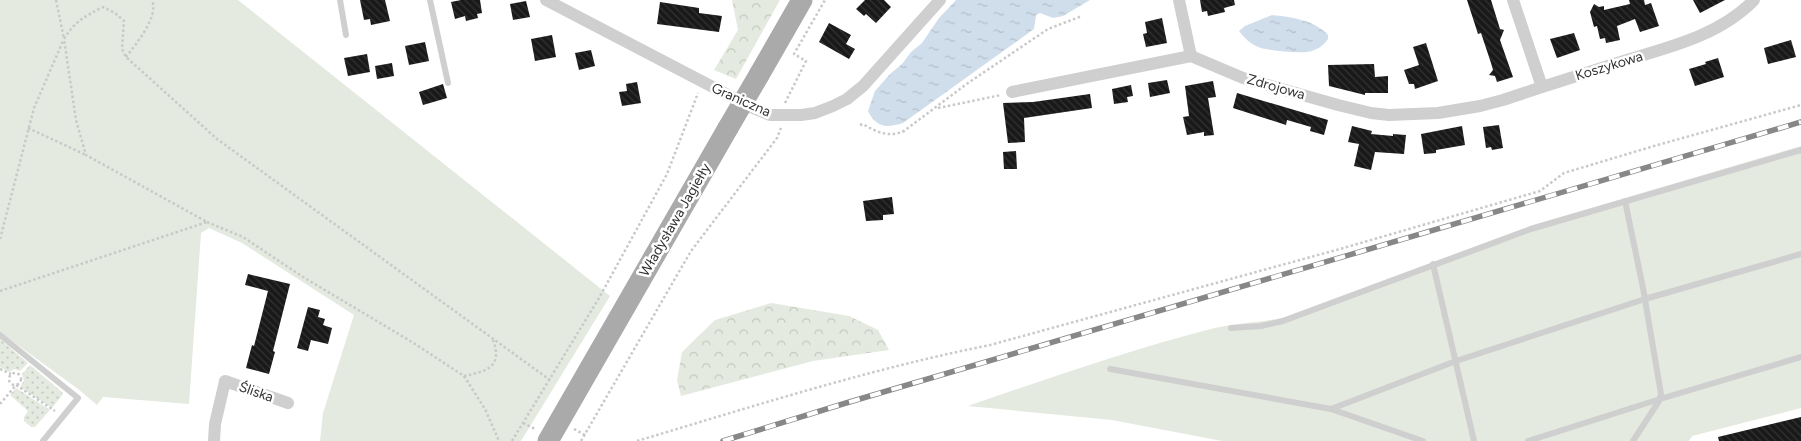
<svg xmlns="http://www.w3.org/2000/svg" width="1801" height="441" font-family="Figtree,sans-serif">
<defs>
<pattern id="grass-dots" width="8" height="8" patternUnits="userSpaceOnUse" patternTransform="scale(1.25)"><rect width="8" height="8" fill="#e4eadf"/><path d="M2 2h.1M6 6h.1" fill="none" stroke="#c4c9c0" stroke-width="1.8" stroke-linecap="round"/></pattern>
<pattern id="forest-crowns" width="20" height="18" patternUnits="userSpaceOnUse" patternTransform="scale(1.25)"><rect width="20" height="18" fill="#e4eadf"/><path d="M2 6a3 3 0 1 1 6 0M12 15a3 3 0 1 1 6 0" fill="none" stroke="#c4c9c0"/></pattern>
<pattern id="water-ripples" width="26" height="14" patternUnits="userSpaceOnUse" patternTransform="scale(1.25)"><rect width="26" height="14" fill="#d0deeb"/><path d="M2 4q2-2 4 0t4 0M15 11q2-2 4 0t4 0" fill="none" stroke="#b3bfca"/></pattern>
<pattern id="building-back-hatch" width="6" height="6" patternUnits="userSpaceOnUse" patternTransform="scale(1.25)"><rect width="6" height="6" fill="#191919"/><path d="M-1 5l2 2M0 0l6 6M5-1l2 2" fill="none" stroke="#323232"/></pattern>
</defs>
<rect width="100%" height="100%" fill="#fff"/>
<g fill="url(#grass-dots)">
<polygon points="0,339 28,363 20,371 14,369 9,372 0,367"/>
<polygon points="30,365 62,392 63,394 52,408 20,387 24,381 22,374"/>
<polygon points="16,388 50,410 35,427 31,427 24,421 24,417 28,411 10,395"/>
</g>
<g fill="url(#forest-crowns)">
<polygon points="732,0 780,0 736,79 714,70 738,30"/>
<polygon points="771,303 849,316 878,330 889,350 813,361 681,396 677,380 682,352 715,320"/>
</g>
<g fill="#e4eadf">
<polygon points="0,0 238,0 610,296 521,441 320,441 323,413 354,315 242,243 209,228 201,233 189,404 103,397 97,405 78,389 0,332"/>
<path d="M1801 146V408L1692 436 1689 441H1222L1112 420 968 406C1047 379 1126 351 1207 330 1232 323 1258 323 1282 318L1530 226Z"/>
</g>
<g fill="url(#water-ripples)">
<path d="M956 0H1090L1063 16 1053 18 1040 13 1036 15 1034 29 903 123C887 128 876 128 868 111L875 91 890 74 902 64 911 52 922 43 939 18Z"/>
<path d="M1272 15C1291 17 1314 20 1328 35V39C1325 44 1318 49 1312 51 1302 54 1272 51 1261 48 1252 45 1245 39 1239 31L1245 26Z"/>
</g>
<g fill="url(#building-back-hatch)">
<polygon points="360,0 385,0 390,21 371,25 370,19 364,20"/>
<polygon points="461,0 480,0 482,13 477,14 478,18 466,21 465,16 455,19 451,2"/>
<polygon points="865,0 884,0 891,7 876,23 866,14 864,16 856,9"/>
<polygon points="1200,0 1234,0 1235,5 1224,8 1225,12 1208,16 1207,11 1202,12"/>
<polygon points="1467,0 1491,0 1500,29 1504,30 1500,40 1513,77 1497,82 1495,76 1489,75 1493,70 1491,63 1481,33 1478,34"/>
<polygon points="1629,0 1644,0 1645,5 1651,3 1659,26 1640,32 1635,19 1617,26 1620,40 1606,43 1605,38 1600,39 1597,26 1594,27 1590,12 1594,4 1599,7 1604,6 1604,10 1630,4"/>
<polygon points="1693,0 1725,0 1700,13"/>
<polygon points="526,1 530,17 513,20 510,4"/>
<polygon points="660,2 699,8 699,13 722,16 719,32 657,24"/>
<polygon points="1162,18 1167,43 1146,47 1143,34 1147,33 1145,22"/>
<polygon points="829,23 851,35 846,44 855,49 849,59 819,42"/>
<polygon points="1574,33 1580,50 1557,58 1550,39"/>
<polygon points="552,35 556,57 535,61 531,39"/>
<polygon points="1791,40 1796,57 1768,64 1764,48"/>
<polygon points="425,42 429,61 409,65 405,46"/>
<polygon points="1426,43 1438,81 1415,89 1414,84 1409,84 1404,70 1419,65 1413,47"/>
<polygon points="591,50 595,66 579,70 575,53"/>
<polygon points="367,54 370,72 348,76 344,58"/>
<polygon points="1718,58 1724,77 1695,86 1689,69 1706,64 1705,62"/>
<polygon points="392,63 394,76 377,79 375,66"/>
<polygon points="1374,64 1375,77 1388,76 1388,93 1365,93 1365,95 1329,86 1328,65"/>
<polygon points="1167,80 1170,93 1150,97 1148,83"/>
<polygon points="1213,81 1216,97 1208,98 1214,135 1204,136 1204,132 1187,135 1183,117 1189,116 1185,86"/>
<polygon points="637,82 641,103 622,106 619,92 627,91 626,84"/>
<polygon points="443,84 447,98 423,105 419,92"/>
<polygon points="1131,85 1133,96 1127,97 1128,102 1114,104 1112,89"/>
<polygon points="1237,93 1328,120 1324,135 1310,131 1311,127 1287,120 1286,125 1233,108"/>
<polygon points="1090,94 1092,108 1024,118 1025,142 1008,143 1003,103 1033,102"/>
<polygon points="1499,125 1503,148 1492,150 1491,147 1486,148 1483,127"/>
<polygon points="1352,126 1372,131 1371,134 1393,136 1393,134 1406,135 1404,154 1375,152 1371,170 1354,166 1359,144 1348,142"/>
<polygon points="1462,126 1465,145 1436,150 1436,153 1424,154 1421,134"/>
<polygon points="1016,151 1017,169 1004,169 1003,152"/>
<polygon points="892,197 894,214 883,215 883,220 866,221 863,201"/>
<polygon points="248,274 290,284 273,351 275,352 269,374 246,368 252,345 254,346 268,291 245,285"/>
<polygon points="308,307 320,310 318,317 325,319 323,325 332,328 328,344 311,340 308,351 297,348"/>
<polygon points="1801,417 1801,441 1719,441 1718,437"/>
</g>
<g fill="none" stroke-linecap="round" stroke-linejoin="round">
<g stroke="#c9c9c9" stroke-width="2.5" stroke-dasharray="2.5 2.5" stroke-linecap="butt">
<path d="M56 0 64 39C74 22 85 16 103 7L115 13 124 21 122 49 126 57 217 139 550 380"/>
<path d="M126 57C136 44 159 17 152 0"/>
<polyline points="785,103 806,61 794,54 825,0"/>
<polyline points="938,108 1001,95"/>
<path d="M860 125 863 124C876 132 889 138 904 131L968 83 1048 29 1082 16"/>
<polyline points="28,128 86,155"/>
<path d="M207 222 243 237 303 277 412 342 464 376C487 371 503 367 493 340"/>
<polyline points="0,239 34,108 63,41"/>
<polyline points="0,291 207,222 86,155 76,120 64,39"/>
<polyline points="0,369 11,374"/>
<circle cx="15" cy="379" r="6"/>
<polyline points="464,376 485,409 499,441"/>
<polyline points="0,404 16,385 55,411"/>
<polyline points="523,423 535,429"/>
<polyline points="574,429 585,435"/>
<polyline points="512,441 599,298 667,174 698,93"/>
<polyline points="581,441 691,251 777,138 781,128"/>
<path d="M637 441C754 406 870 369 990 345L1340 249 1540 191 1564 173 1654 146 1801 105"/>
</g>
<g stroke="#cfcfcf" stroke-width="6">
<polyline points="340,0 346,35"/>
<polyline points="430,0 448,83"/>
<polyline points="1625,201 1643,288 1661,394 1659,401 1633,441"/>
<polyline points="1433,264 1474,441"/>
<polyline points="1231,328 1261,326 1283,321 1531,229 1801,150"/>
<polyline points="0,335 78,398 43,441"/>
<polyline points="1110,369 1331,409 1456,361 1645,299 1801,254"/>
<polyline points="1331,409 1423,441"/>
<polyline points="1528,441 1660,399 1801,357"/>
</g>
<g stroke="#cfcfcf" stroke-width="12">
<polyline points="546,0 753,108 770,115 801,115 815,113 833,106 847,99 863,86 940,0"/>
<polyline points="1179,0 1191,56"/>
<path d="M1513 0 1542 87C1571 78 1601 68 1630 59 1674 46 1721 34 1754 0"/>
<polyline points="1012,92 1191,56 1243,78 1338,105 1371,113 1389,115 1438,113 1480,106 1503,100 1542,87"/>
<polyline points="214,441 215,424 225,381 288,403"/>
</g>
<g stroke="#aaa" stroke-width="21">
<polyline points="759,75 802,0"/>
<polyline points="548,441 728,128"/>
</g>
<defs>
<polyline id="rail" points="723,441 846,403 1801,122"/>
</defs>
<use href="#rail" stroke="#878787" stroke-width="5.5"/>
<use href="#rail" stroke="#fff" stroke-width="4" stroke-dasharray="11" stroke-linecap="butt"/>
<polyline stroke="#aaa" stroke-width="21" points="728,128 759,75"/>
</g>
<g text-anchor="middle" dominant-baseline="central" stroke-width="5" stroke-linejoin="round" paint-order="stroke">
<g font-size="14" fill="#323232" stroke="#fff">
<text transform="translate(1609 66) rotate(-17)">Koszykowa</text>
<text transform="translate(1276 87) rotate(16)">Zdrojowa</text>
<text transform="translate(741 100) rotate(24)">Graniczna</text>
<text transform="translate(675 220) rotate(-60)">Władysława Jagiełły</text>
<text transform="translate(256 392) rotate(19)">Śliska</text>
</g>
</g>
</svg>
